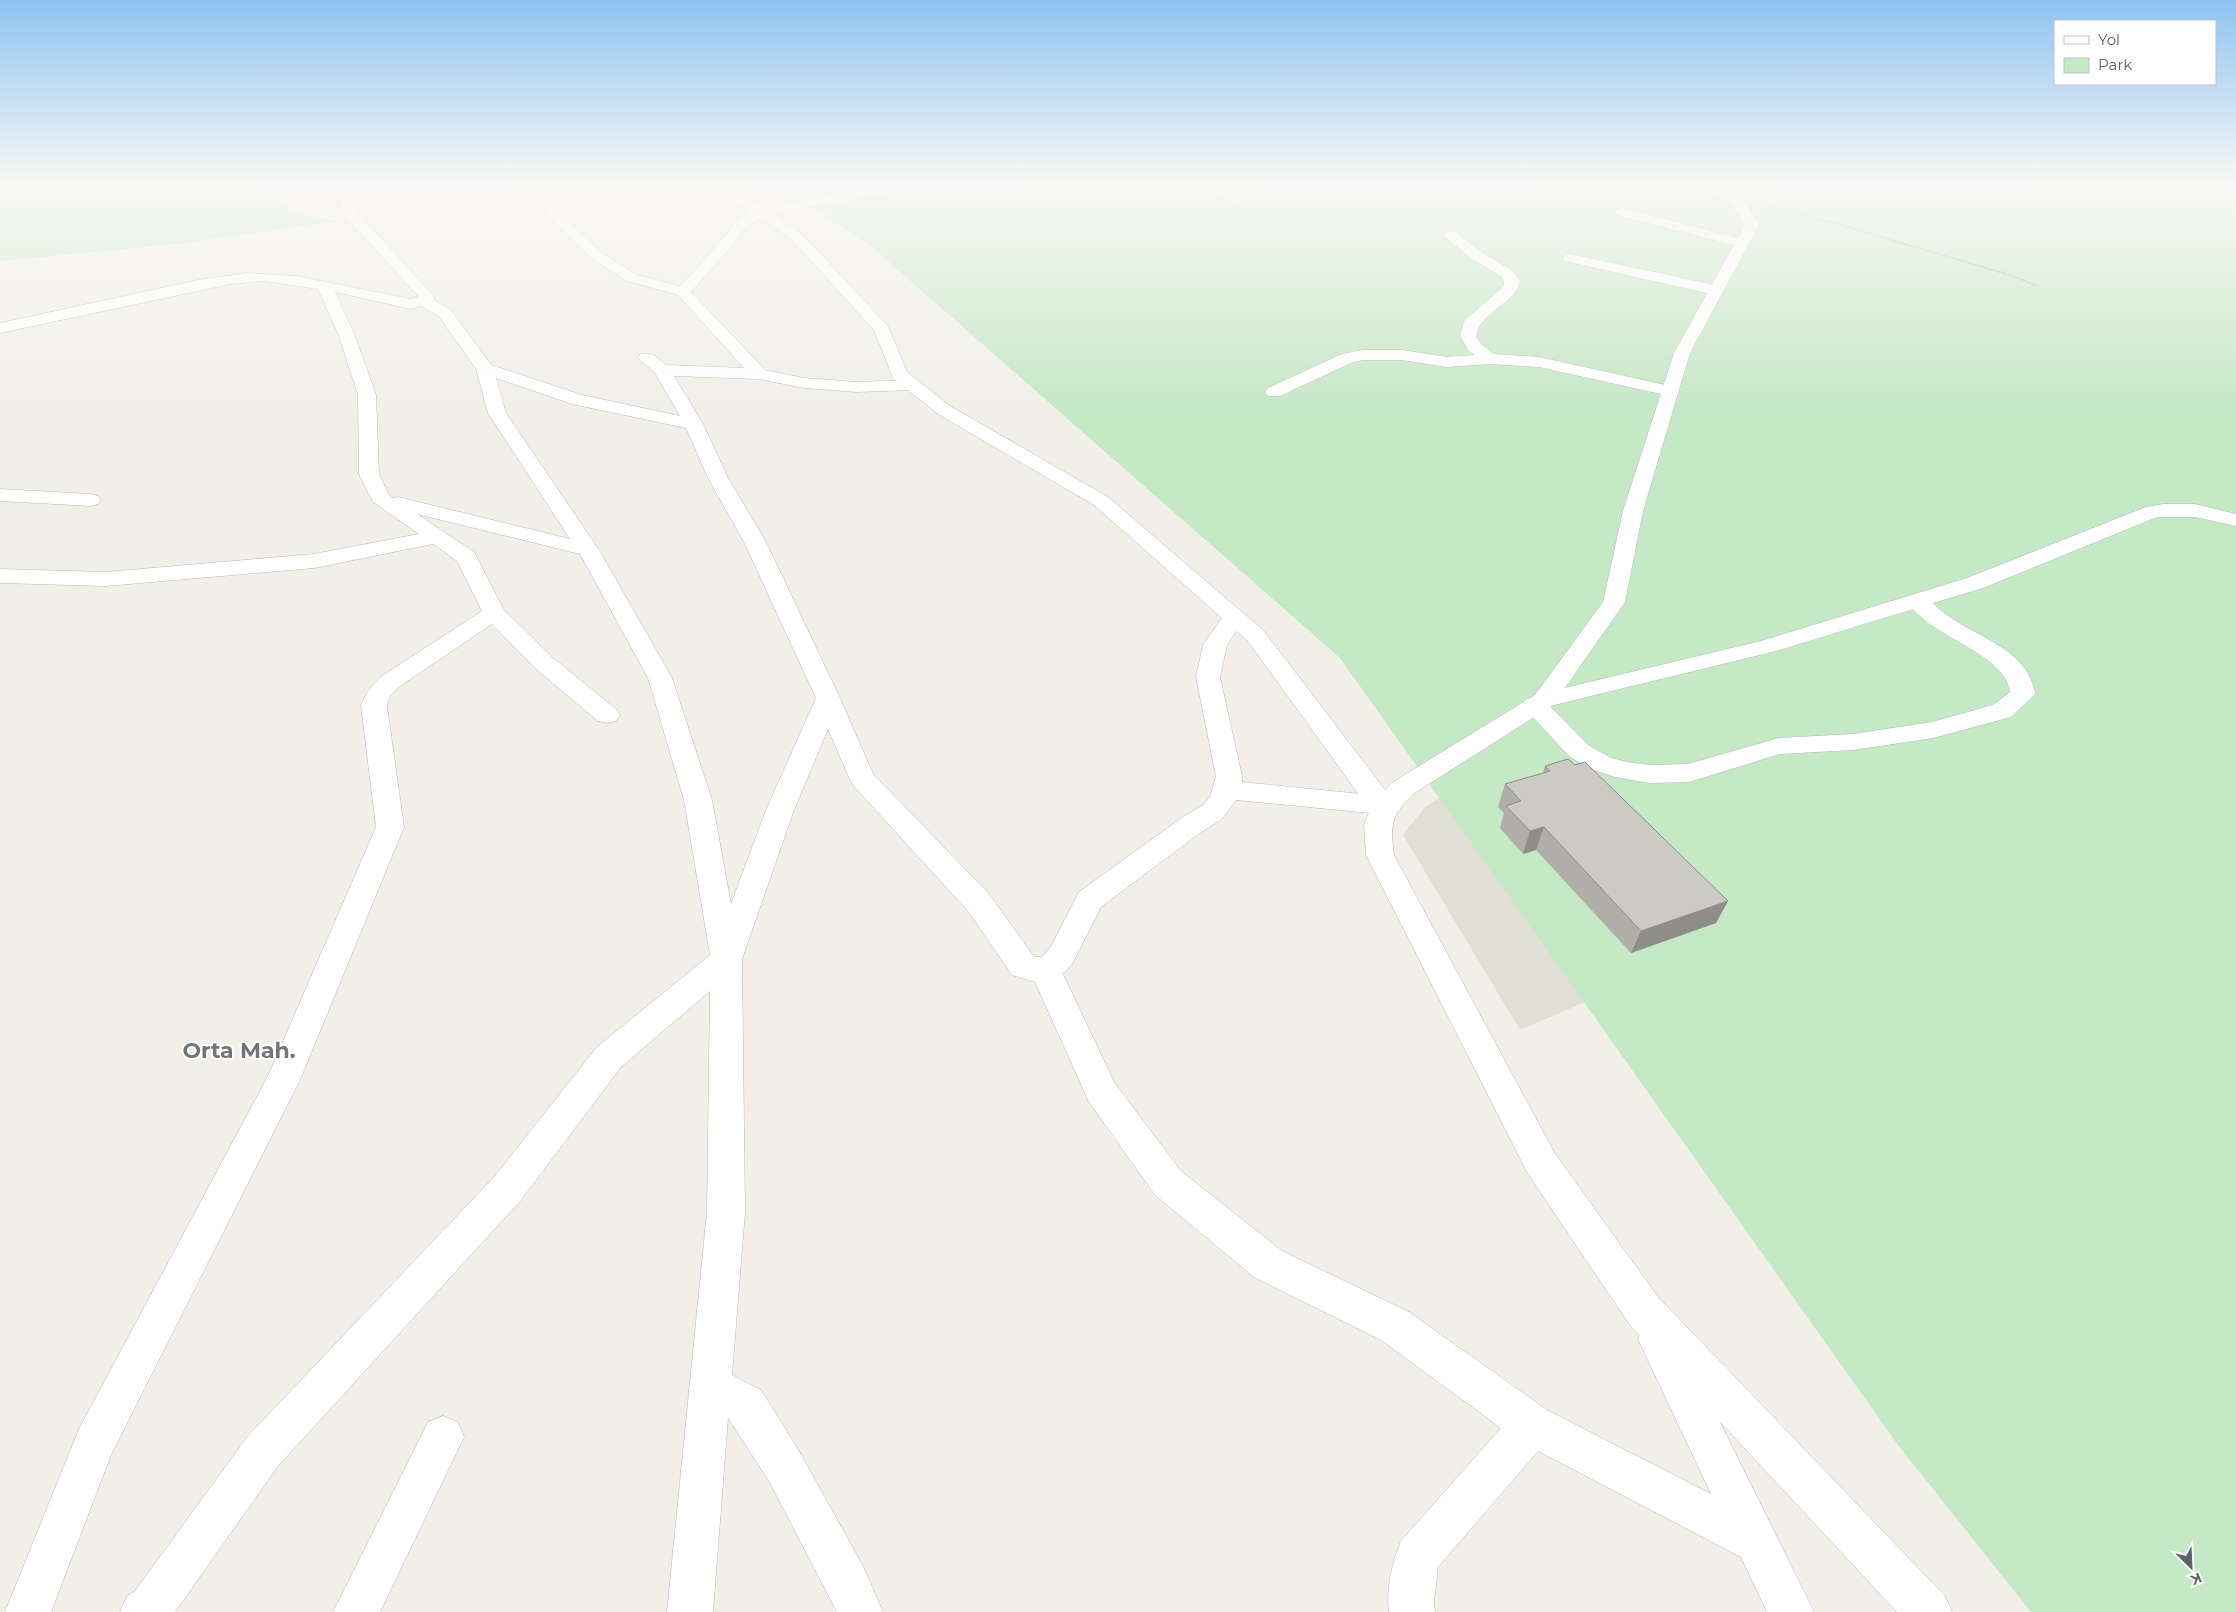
<svg xmlns="http://www.w3.org/2000/svg" width="2236" height="1612" font-family="Montserrat,sans-serif">
<rect width="100%" height="100%" fill="#f1efe8"/>
<polygon fill="#e1ded6" points="1549,732 1751,931 1520,1030 1403,835 1426,806"/>
<g fill="#c5e8c5">
<path d="M0 185H276V197C290 215 317 218 338 221L177 244 0 261Z"/>
<polygon points="772,185 2236,185 2236,1612 2031,1612 1898,1445 1340,658 873,248 821,213"/>
</g>
<g fill="none" stroke-linecap="round" stroke-linejoin="round">
<defs>
<g id="minor">
<path d="M337 185H349L354 209 433 295 435 301 451 310 491 365 582 395 680 416 655 373 638 358 640 354H652L666 365 744 368 678 295 627 281 592 259 544 212 512 185H527L554 206 602 253 637 275 680 286C693 272 706 258 719 243 731 231 744 203 766 208L768 211 766 214 743 230 734 244 691 292 765 370 804 378 857 382 912 380 918 381 921 385 918 389 912 390 857 392 804 388 759 379 674 376 703 424 728 478 766 542 840 698 873 774 990 895 1034 957H1042L1050 948 1079 892 1180 819 1203 805 1210 797 1216 776 1196 677 1203 645 1226 612 1234 610 1242 612 1246 617 1227 645 1220 677 1242 776V782L1381 796 1391 798 1395 805 1391 812 1381 814 1236 800 1222 819 1200 833 1101 907 1072 964 1063 974 1114 1082 1181 1171 1282 1251 1409 1312 1547 1410 1711 1494 1638 1339 1644 1325 1658 1319 1672 1325 1814 1612H1767L1741 1557 1538 1451 1438 1567 1434 1603 1435 1612H1389C1386 1589 1392 1562 1401 1541L1501 1428 1381 1340 1254 1277 1155 1195 1089 1102 1035 982 1012 975 968 911 852 784 828 729 794 810 742 959 745 1212 732 1375 761 1390 799 1451 864 1568 883 1612H837L769 1481 728 1418 713 1612H667L707 1212 710 991 621 1067 521 1200 278 1466 175 1612H120L127 1596 135 1591 248 1436 495 1176 597 1047 710 955 684 800 648 678 580 554 417 514 474 552 504 610 553 658 616 709 620 715 616 721 607 723 598 721 535 668 492 624 400 686 390 696 387 706 404 827 300 1080 111 1455 51 1612H5L79 1429 268 1076 376 827 361 706C365 693 373 684 382 676L482 611 457 561 433 544 314 568 106 586 0 583V569L106 572 314 554 419 534 373 502 359 474 358 395 339 336 318 289 264 281 231 284 0 333V323L198 280 247 273 296 276 411 299 419 297 342 213ZM335 292 411 309 421 306 439 316 476 369 488 413 570 539 398 497 393 498 389 495 379 474 376 395 355 336ZM496 378 572 404 686 428 708 478 744 542 816 698 766 810 731 904 712 800 672 678 599 550 506 413Z"/>
<polygon points="1622,208 1746,240 1748,243 1741,247 1617,215 1615,212"/>
<path d="M1451 231 1456 232 1481 252 1513 271 1520 281C1516 304 1480 311 1476 336L1481 344 1494 354 1539 357 1670 386 1676 387 1679 391 1676 395 1670 396 1539 367 1490 364 1447 367 1402 360H1363L1353 362 1280 396H1268L1265 392 1268 388 1342 354 1363 350H1402L1447 357 1475 355 1469 351 1460 336 1464 321 1504 286V281L1502 277 1471 258 1446 238 1444 235 1446 232Z"/>
<polygon points="1570,254 1715,285 1720,287 1723,290 1720,293 1715,295 1565,261 1563,258 1565,255"/>
<polygon points="0,489 91,494 98,496 101,500 98,504 91,506 0,501"/>
<path d="M2164 504H2195L2236 514V526L2195 517H2157L1983 588 1933 603C1963 636 2028 643 2035 694L2011 717 1933 738 1853 750 1780 754 1689 782 1650 783 1615 777 1591 769 1570 757 1522 705 1526 699 1533 698 1535 695 1761 641 1967 578 2146 507ZM1913 609C1938 639 2006 655 2010 692L1993 705 1932 722 1853 734 1779 738 1688 764 1650 765 1626 762 1609 757 1588 745 1550 706 1776 651Z"/>
<polygon points="443,1416 458,1422 464,1437 380,1612 333,1612 428,1422"/>
</g>
<path id="tertiary" d="M702 185H719L763 207 891 185H922L916 189 773 213 802 234 888 326 907 372 950 406 1108 497 1264 631 1385 790 1393 782 1535 695 1603 602 1623 511 1674 353 1745 225C1733 197 1721 203 1705 185H1721L1735 194 1749 208 1759 225 1690 353 1643 511 1625 602 1553 705 1413 794C1391 816 1390 825 1394 855L1554 1152 1658 1297 1945 1596 1952 1612H1897L1630 1325 1528 1174 1366 855 1364 825 1370 810 1248 641 1094 505 938 414 893 378 874 330 792 240 756 214Z"/>
</defs>
<use href="#minor" stroke="#b5b8bc" stroke-width="1"/>
<use href="#tertiary" stroke="#b5b8bc" stroke-width="1"/>
<g stroke="#9cc7a9" stroke-width="2" stroke-dasharray="2.5 1" stroke-linecap="butt">
<polyline points="990,185 998,194"/>
<polyline points="1183,185 1220,198 1253,214"/>
<polyline points="1769,206 1827,221 2013,276 2037,286"/>
</g>
<use href="#minor" fill="#fff" fill-rule="evenodd"/>
<use href="#tertiary" fill="#fff" fill-rule="evenodd"/>
</g>
<polygon fill="#afaea9" points="1575,765 1728,901 1716,923 1631,953 1536,850 1523,854 1500,828 1504,813 1498,807 1505,784 1543,773 1545,766"/>
<g fill="#8f8d8a">
<polygon points="1544,827 1536,850 1523,854 1530,831"/>
<polygon points="1728,901 1716,923 1631,953 1641,931"/>
</g>
<polygon fill="#cccac5" stroke="#8f8d8a" points="1568,759 1575,765 1585,762 1728,901 1641,931 1544,827 1530,831 1506,806 1521,801 1505,784 1550,771 1545,766"/>
<linearGradient id="sky" x2="0" y2="1"><stop stop-color="#8fc3f1"/><stop offset="0.45" stop-color="#f9f8f5"/><stop offset="1" stop-color="#f9f8f5" stop-opacity="0"/></linearGradient>
<rect width="2236" height="411" fill="url(#sky)"/>
<g text-anchor="middle" dominant-baseline="central" stroke-width="4" stroke-linejoin="round" paint-order="stroke">
<g font-size="22" font-weight="bold" fill="#70757a" stroke="#fff">
<text x="239" y="1050">Orta Mah.</text>
</g>
</g>
<rect x="2054" y="20" width="162" height="65" fill="#ffffff" stroke="#bfc1c3"/>
<rect x="2064" y="36" width="25" height="8" fill="#ffffff" stroke="#bfc1c3"/>
<text x="2098" y="45" font-size="15" fill="#5f6368">Yol</text>
<rect x="2064" y="58" width="25" height="15" fill="#c5e8c5" stroke="#bfc1c3"/>
<text x="2098" y="70" font-size="15" fill="#5f6368">Park</text>
<g transform="translate(2191 1567) rotate(156)" stroke="#ffffff" stroke-width="4" paint-order="stroke">
<path d="M0-4L9 19L0 12L-9 19Z" fill="#5f6368"/>
<text y="-8" font-size="14" font-weight="bold" text-anchor="middle" fill="#5f6368">K</text>
</g>
</svg>
